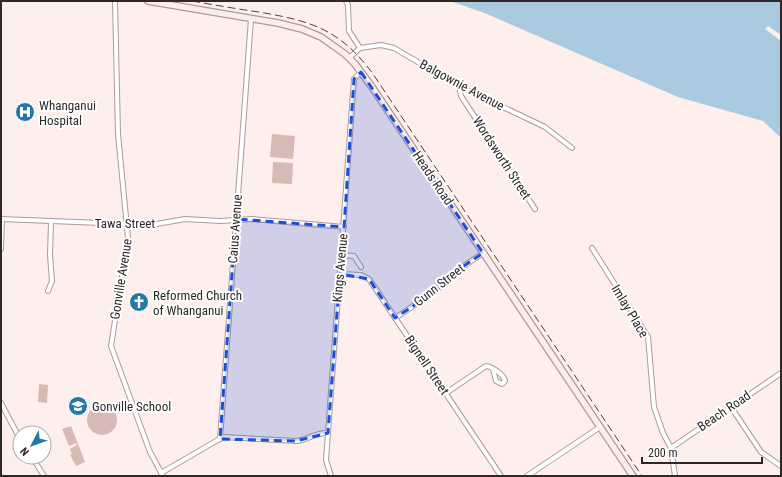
<svg xmlns="http://www.w3.org/2000/svg" width="782" height="477" font-family="'Roboto Condensed',sans-serif">
<rect width="100%" height="100%" fill="#feeeec"/>
<g fill="#d7b9b6">
<polygon points="272,134 295,136 293,159 270,157"/>
<polygon points="273,162 293,163 292,184 272,183"/>
<polygon points="39,384 48,385 47,403 38,402"/>
<circle cx="102" cy="420" r="15"/>
<polygon points="71,426 85,462 76,466 70,455 72,454 70,449 77,445 76,443 69,446 62,429"/>
</g>
<polygon fill="#aacae0" points="450,1 781,1 781,138 763,121 678,97 487,14"/>
<polygon fill="#feeeec" points="768,26 781,35 781,41 765,29"/>
<g fill="none" stroke-linecap="round" stroke-linejoin="round">
<defs>
<g id="minor">
<polyline points="115,1 118,134 128,238 111,346 150,452 163,476"/>
<polyline points="346,1 348,5 349,31 360,48"/>
<polyline points="349,58 360,48 381,45 394,48 459,86 545,127 572,148"/>
<polyline points="459,86 461,96 535,209"/>
<polyline points="1,219 151,225 185,219 220,221 252,219 344,227"/>
<polyline points="592,248 648,337 654,407 663,433 671,448 675,476"/>
<polyline points="1,249 2,219"/>
<polyline points="341,255 354,256 361,267"/>
<polyline points="340,274 361,275 369,279 501,476"/>
<polyline points="48,291 52,281 50,255 51,222"/>
<polyline points="395,318 436,291 455,272 483,253"/>
<path d="M446 393 486 366C493 367 504 375 505 381L502 384 496 381 493 369"/>
<polyline points="1,403 20,439"/>
<polyline points="731,407 761,452 781,466"/>
<polyline points="220,439 251,19"/>
<polyline points="671,448 781,373"/>
<polyline points="32,457 44,476"/>
<path d="M161 473 223 437 296 441C308 440 316 432 328 433"/>
<polyline points="331,476 326,460 328,433 354,79 361,72"/>
</g>
<polyline id="tertiary" points="527,476 600,427"/>
<polyline id="secondary" points="148,1 278,23 302,29 321,37 345,54 355,64 372,87 633,476"/>
</defs>
<use href="#minor" stroke="#ac9b98" stroke-width="6"/>
<use href="#tertiary" stroke="#ac9b98" stroke-width="6"/>
<use href="#secondary" stroke="#ac9b98" stroke-width="8"/>
<use href="#minor" stroke="#fff" stroke-width="4"/>
<use href="#tertiary" stroke="#fff" stroke-width="4.5"/>
<use href="#secondary" stroke="#fcedec" stroke-width="5.5"/>
<path stroke="#494140" stroke-width="1" stroke-dasharray="8 4" stroke-linecap="butt" d="M192 1C215 5 237 9 259 12 311 21 340 29 373 74L642 476"/>
</g>
<path fill="#1d4ed8" fill-opacity="0.2" stroke="#1d4ed8" stroke-width="3" stroke-dasharray="8 5" stroke-linejoin="round" d="M361 72 483 253 455 272 436 291 395 318 369 279 340 274 328 433 296 441 220 439 236 219 344 227 354 79Z"/>
<defs>
<symbol id="hospital-disc" viewBox="-11 -11 22 22"><circle r="9.5" fill="#2478a8" stroke="#fff"/><path d="M-5-5h3v3.5h4V-5h3V5h-3V1.5h-4V5h-3Z" fill="#fff"/></symbol>
<symbol id="church-disc" viewBox="-11 -11 22 22"><circle r="9.5" fill="#2478a8" stroke="#fff"/><path d="M-1.2-6h2.4v3.5h3.3v2.4h-3.3V6h-2.4V-.1h-3.3v-2.4h3.3Z" fill="#fff"/></symbol>
<symbol id="school-disc" viewBox="-11 -11 22 22"><circle r="9.5" fill="#2478a8" stroke="#fff"/><path d="M0-5L7-2L0 1L-7-2ZM-4 1L0 2.5L4 1V4Q0 6-4 4Z" fill="#fff"/></symbol>
</defs>
<g fill-rule="evenodd">
<use href="#hospital-disc" x="14" y="101" width="22" height="22"/>
<use href="#church-disc" x="128" y="291" width="22" height="22"/>
<use href="#school-disc" x="67" y="395" width="22" height="22"/>
</g>
<g text-anchor="middle" dominant-baseline="central" stroke-width="4" stroke-linejoin="round" paint-order="stroke">
<g font-size="13" fill="#2f2828" stroke="#fff">
<text transform="translate(462 85) rotate(28)">Balgownie Avenue</text>
<text transform="translate(502 158) rotate(57)">Wordsworth Street</text>
<text transform="translate(433 178) rotate(56)">Heads Road</text>
<text x="125" y="223">Tawa Street</text>
<text transform="translate(235 229) rotate(-86)">Caius Avenue</text>
<text transform="translate(340 268) rotate(-85)">Kings Avenue</text>
<text transform="translate(121 279) rotate(-81)">Gonville Avenue</text>
<text transform="translate(439 285) rotate(-38)">Gunn Street</text>
<text transform="translate(630 311) rotate(59)">Imlay Place</text>
<text transform="translate(427 365) rotate(56)">Bignell Street</text>
<text transform="translate(724 411) rotate(-34)">Beach Road</text>
</g>
<g font-size="13" fill="#2f2828" stroke="#fff" text-anchor="start">
<text x="39" y="105">Whanganui<tspan x="39" dy="15">Hospital</tspan></text>
<text x="153" y="295">Reformed Church<tspan x="153" dy="15">of Whanganui</tspan></text>
<text x="92" y="406">Gonville School</text>
</g>
</g>
<rect width="782" height="477" fill="none" stroke="#2f2828" stroke-width="4"/>
<g transform="translate(32 445) rotate(229)"><circle r="19" fill="#ffffff" stroke="#aca9a9"/>
<path d="M0-3L7 15L0 10L-7 15Z" fill="#2478a8"/>
<text y="-6" font-size="11" font-weight="bold" text-anchor="middle" fill="#2f2828">N</text>
</g>
<path d="M642 457v6h120v-6" fill="none" stroke="#2f2828" stroke-width="2"/>
<text x="648" y="457" font-size="12" fill="#2f2828" stroke="#ffffff" stroke-width="3" paint-order="stroke">200 m</text>
</svg>
